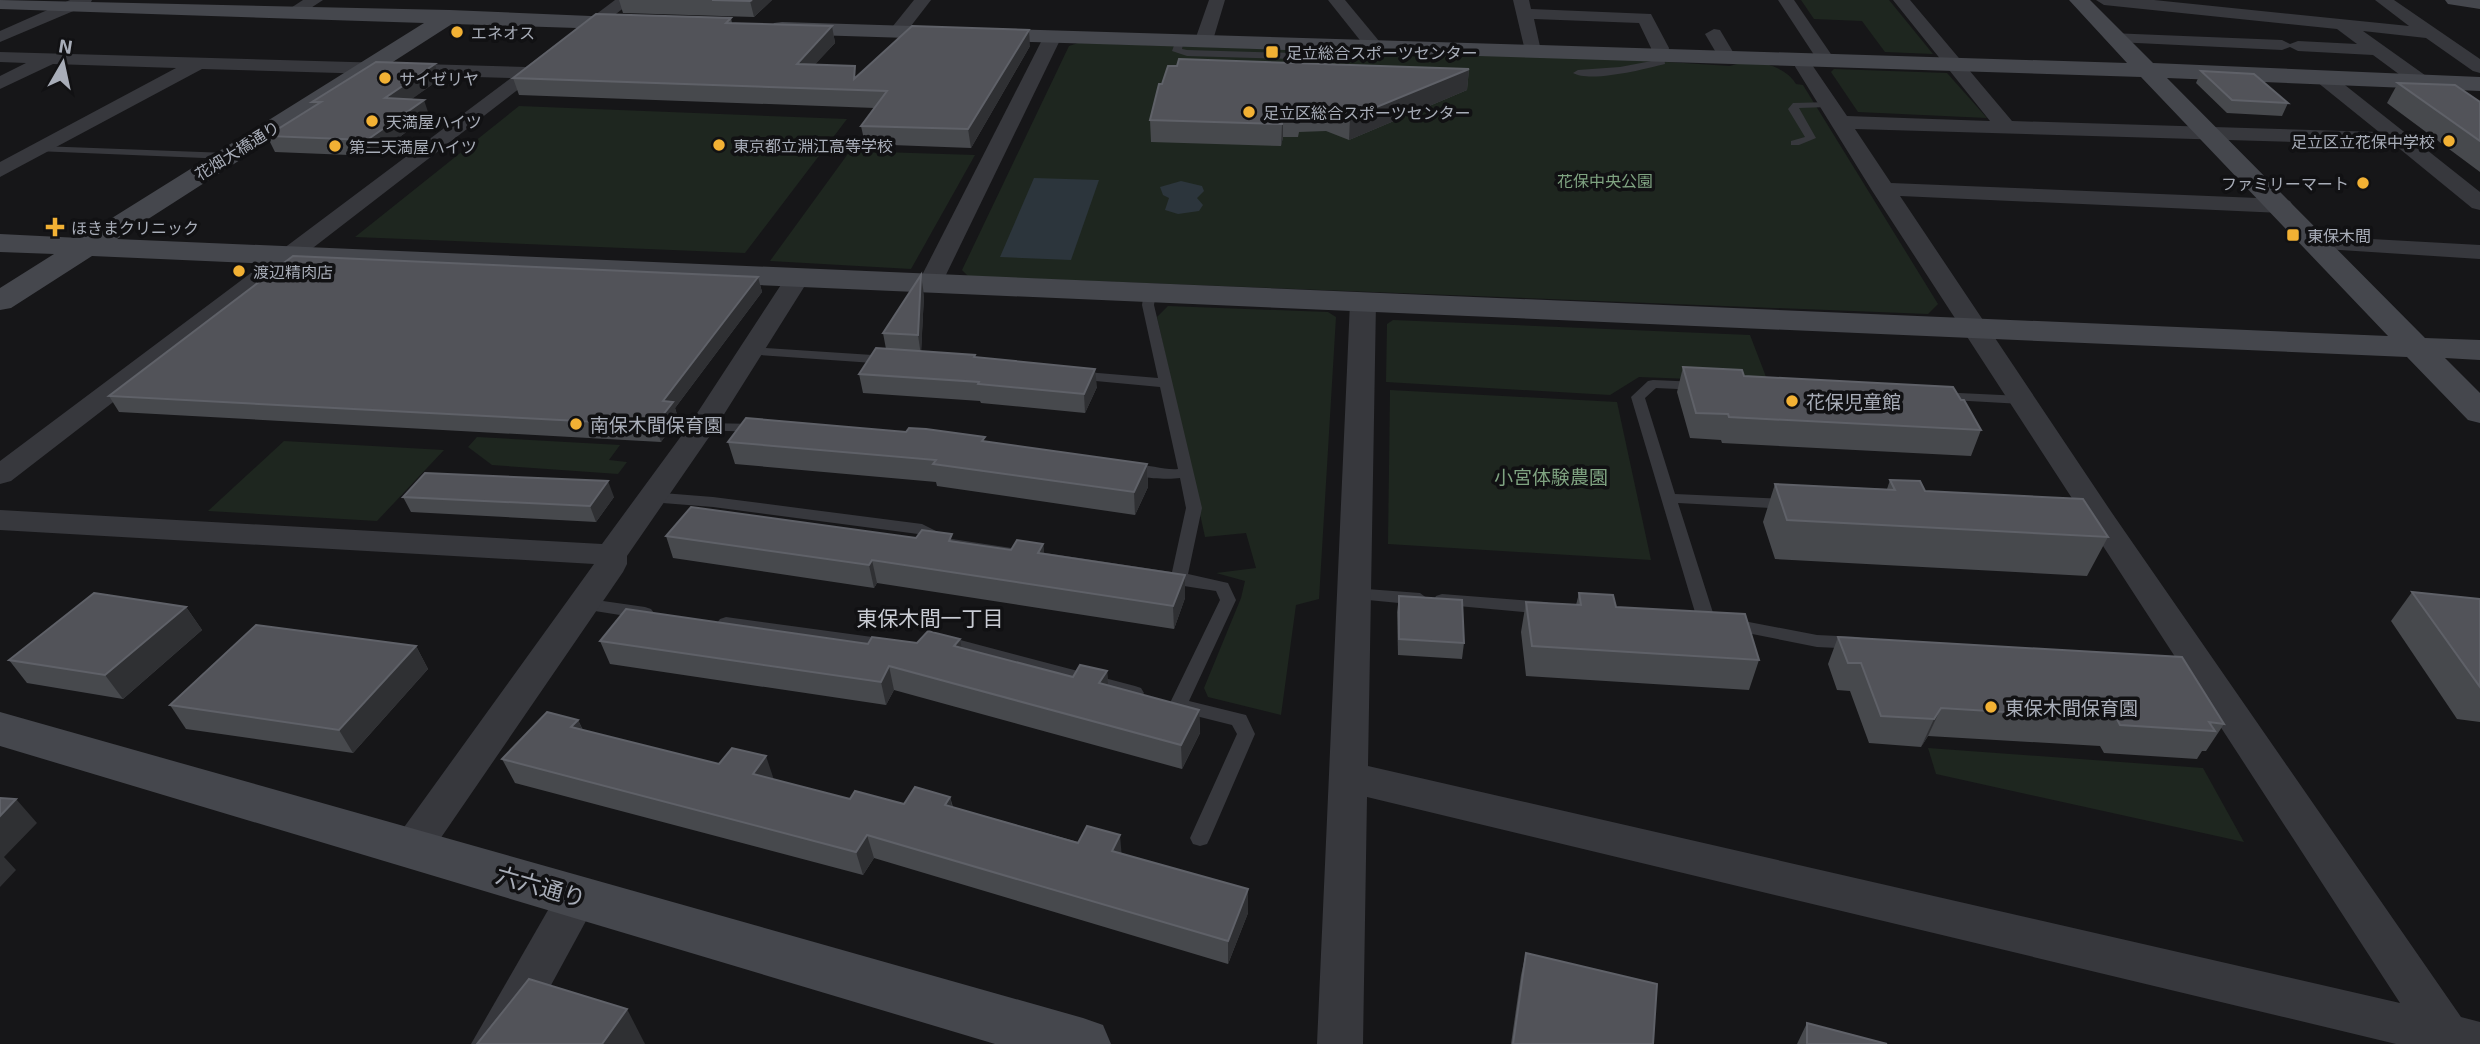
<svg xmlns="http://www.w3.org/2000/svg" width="2480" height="1044" font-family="'Exo 2','Noto Sans JP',sans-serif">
<rect width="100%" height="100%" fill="#161618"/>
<g fill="#1e261f">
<polygon points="1801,0 1889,0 1933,54 1885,52 1862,21 1814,19"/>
<path d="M1078 43 1636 60 1730 66C1752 58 1784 64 1796 84L1803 85 1938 304 1928 314 968 276 962 270 1069 46Z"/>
<polygon points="1834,69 1947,73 1987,118 1858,112 1831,72"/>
<polygon points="519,106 847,119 745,253 355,237"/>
<polygon points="850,151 975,155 911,269 770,261"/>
<polygon points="1168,306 1328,312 1336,317 1319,599 1296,605 1281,715 1208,697 1204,688 1241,598 1245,581 1216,573 1256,568 1246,533 1205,537 1157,317"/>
<polygon points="1393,320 1750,335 1768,382 1639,377 1610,395 1386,382 1387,324"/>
<polygon points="1390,390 1617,402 1651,560 1388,544"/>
<polygon points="477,437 620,445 609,460 627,462 618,474 492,465 468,447"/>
<polygon points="284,441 444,450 377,521 208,511"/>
<polygon points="1928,748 2203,768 2244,842 1936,774"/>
</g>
<g fill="#2c353c">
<polygon points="1034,178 1099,180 1071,260 1000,257"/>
<polygon points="1181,181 1202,186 1204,191 1197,198 1203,205 1199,211 1178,214 1165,210 1169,198 1163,195 1160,187"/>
</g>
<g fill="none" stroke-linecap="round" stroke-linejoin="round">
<g fill="#37383d" fill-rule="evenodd">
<polygon points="1180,37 1184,40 1182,49 1187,50 1293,53 1299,51 1302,41 1309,43 1306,55 1293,59 1187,56 1172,51 1176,40"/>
<path d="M1659 52 1664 55 1665 64C1645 69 1590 83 1573 73L1578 70 1620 67 1657 60 1654 55Z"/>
<polygon points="1831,102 1833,104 1828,107 1799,108 1816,138 1799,145 1791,145 1791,141 1805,137 1788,109 1793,103"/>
<polygon points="40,146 228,153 233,156 228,159 36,151 36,147"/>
<path d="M1150 288 1156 292 1154 305 1202 508 1188 574 1228 583 1236 600 1189 701 1246 715 1255 734 1210 838 1207 844 1200 846 1193 844 1190 838 1237 734 1232 725 1172 710 1169 705 1220 600 1216 591 948 549 918 534 713 507 650 502 642 497 650 492 713 497 922 524 952 539 1172 572 1186 508 1180 478C1166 480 1128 478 1119 469 1131 458 1161 471 1178 469L1160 387 1074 379 1067 375 1074 371 1158 378 1142 305 1144 292Z"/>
<polygon points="751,347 888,356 895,360 888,364 746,354 746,348"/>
<polygon points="1653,380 1699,382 1706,386 1699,390 1656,388 1645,398 1675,494 1788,499 1796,504 1788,509 1678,503 1715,619 1712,623 1700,623 1697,619 1631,397 1648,381"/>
<polygon points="1938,392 2022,396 2029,400 2022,404 1933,399 1931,396 1933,393"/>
<polygon points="702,423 759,424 766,428 759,432 697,430 695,427"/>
<polygon points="1353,588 1420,593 1428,599 1420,605 1347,598 1345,594"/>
<polygon points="1442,594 1546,602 1552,604 1554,608 1552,612 1546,614 1436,604 1434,600 1436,596"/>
<polygon points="582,598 645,607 651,609 654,613 651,617 645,619 576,608 574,604"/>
<polygon points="726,617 887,639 893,641 896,645 893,649 887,651 720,627 717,623 720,619"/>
<polygon points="1728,618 1817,635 1858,637 1864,639 1867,643 1864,647 1858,649 1817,647 1722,628 1719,624 1722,620"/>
<polygon points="949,637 1135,686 1141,688 1144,693 1141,698 1135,700 949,649 935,648 932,644 935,640"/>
</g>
<g fill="#37383d" fill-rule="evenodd">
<polygon points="70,0 92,0 90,4 0,42 0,31"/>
<polygon points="303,0 323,0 297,17 285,17 283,13"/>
<polygon points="615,0 634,0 11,481 0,484 0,461 511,78 202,69 0,177 0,162 176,68 53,64 0,89 0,76 26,63 0,62 0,52 526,67"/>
<polygon points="914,0 931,0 904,35 892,35 889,31"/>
<polygon points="1209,0 1225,0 1213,40 1204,45 1195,40"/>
<polygon points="1328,0 1345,0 1379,41 1382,45 1379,49 1367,49"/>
<polygon points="1513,0 1529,0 1531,9 1651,14 1669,48 1668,55 1659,60 1653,59 1651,48 1639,23 1534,19 1541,51 1538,55 1526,55"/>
<polygon points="1778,0 1794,0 1835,60 1832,64 1820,64"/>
<polygon points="1893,0 1910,0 2012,121 2379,132 2317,82 2315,78 2324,72 2331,74 2480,192 2480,210 2472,208 2395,145 1855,129 1891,183 2282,199 2290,201 2293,206 2290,211 2282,213 1900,196 2112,513 2461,1017 2480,1022 2480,1044 2396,1044 1367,797 1363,1044 1317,1044 1350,302 1354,297 1363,294 1372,297 1376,302 1368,766 2400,1003 1871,189 1791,60 1800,55 1806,56 1847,116 1990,121"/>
<polygon points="2096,0 2154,0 2409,26 2375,0 2394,0 2480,59 2480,73 2473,71 2426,38 2363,31 2429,78 2431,82 2429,86 2415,86 2373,55 2298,51 2290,47 2282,50 2116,42 2110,41 2107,37 2110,33 2282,40 2290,44 2298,41 2357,44 2337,29 2104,5"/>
<polygon points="1714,29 1720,30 1736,57 1733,61 1727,62 1721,61 1705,34"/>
<polygon points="1053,31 1062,36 942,283 939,288 930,290 921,288 918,283 1044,36"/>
<polygon points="2317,236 2480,245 2480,259 2309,248 2305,243 2309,238"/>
<polygon points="799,269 808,271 811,276 716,427 627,556 627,564 623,572 425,861 411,866 397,861 391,849 397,837 594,564 0,530 0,510 602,544 690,424 790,271"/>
<polygon points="578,879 593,884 599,897 519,1044 471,1044 563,884"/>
</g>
<g fill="#45474d" fill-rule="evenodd">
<polygon points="0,0 450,10 638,18 645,20 649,24 645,28 638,30 452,24 117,239 2388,336 2141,77 782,34 774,33 771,28 774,23 782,22 2127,63 2069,0 2090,0 2153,63 2480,77 2480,91 2167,78 2425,338 2480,340 2480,360 2445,358 2480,393 2480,423 2468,420 2407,357 92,256 11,308 0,310 0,288 54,254 0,252 0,234 80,238 424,23 0,9"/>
<polygon points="2445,0 2480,0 2480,9 2448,4"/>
<polygon points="0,712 1083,1018 1103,1025 1111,1044 995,1044 0,746"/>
</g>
</g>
<g fill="#47494d">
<polygon points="619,0 772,0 754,17 623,13"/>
<polygon points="731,18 732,23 832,26 835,43 815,64 857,77 1030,46 971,148 865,144 861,126 875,108 519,95 513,78"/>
<polygon points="435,64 440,79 411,99 429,115 374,156 275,152 267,136 314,106 312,102"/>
<polygon points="1469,69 1467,90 1349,140 1326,131 1299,132 1298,137 1283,137 1281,146 1151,142 1150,120"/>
<polygon points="2201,71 2288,103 2282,116 2227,113 2196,83"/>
<polygon points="2398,83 2480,102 2480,172 2387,103"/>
<polygon points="758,277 762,292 675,408 678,418 661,442 119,412 109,396"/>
<polygon points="924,295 921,351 975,355 975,357 1097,387 1085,413 981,403 980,401 863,393 859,374 886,349 883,333"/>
<polygon points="1683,367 1744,376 1961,400 1981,430 1971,456 1722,443 1721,440 1690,438 1677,392"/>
<polygon points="728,442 985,442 1147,464 1148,487 1135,515 937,486 936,482 735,464"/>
<polygon points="1890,480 1925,491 2108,537 2087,576 1775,559 1763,522 1775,484 1887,489"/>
<polygon points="403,497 614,497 596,522 411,512"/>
<polygon points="666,536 916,538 954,541 1011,550 1043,544 1044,554 1185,598 1174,629 877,583 874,588 673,558"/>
<polygon points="2412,592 2480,599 2480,722 2457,719 2391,621"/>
<polygon points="1579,593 1759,660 1749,690 1526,676 1521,632 1526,602 1576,605"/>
<polygon points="1399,596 1464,643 1462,659 1398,655 1397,612"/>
<polygon points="186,607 202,630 123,699 27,683 9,660"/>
<polygon points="1838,637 2224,724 2206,751 2202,751 2197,759 2104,753 2100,746 1928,736 1921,747 1869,743 1850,691 1837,690 1828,664"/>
<polygon points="600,641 917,643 961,648 1073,677 1107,671 1108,686 1199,710 1200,733 1182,769 894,690 886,705 610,664"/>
<polygon points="416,646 428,669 353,753 186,729 170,705"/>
<polygon points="578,720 583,730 850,799 904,804 950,797 953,807 1121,854 1248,913 1228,964 874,858 863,875 515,783 502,759"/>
<polygon points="1526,953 1653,1044 1511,1044 1521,975"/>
<polygon points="1807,1023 1887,1044 1797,1044"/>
</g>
<g fill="#2f3033">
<polygon points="752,0 772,0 754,17 750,1"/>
<polygon points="832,26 835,43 800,81 797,64"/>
<polygon points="1029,30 1030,46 971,148 968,129"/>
<polygon points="435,64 440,79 391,114 385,98"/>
<polygon points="1469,69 1467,90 1349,140 1350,118"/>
<polygon points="424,100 429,115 374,156 367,140"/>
<polygon points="1283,115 1283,137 1281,146 1282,124"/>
<polygon points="921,275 924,295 921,356 918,335"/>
<polygon points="758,277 762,292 675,408 678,418 661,442 655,425 663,401"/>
<polygon points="1095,369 1097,387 1085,413 1084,394"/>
<polygon points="1147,464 1148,487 1135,515 1134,492"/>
<polygon points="608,481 614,497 596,522 590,506"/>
<polygon points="1043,544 1046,567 1038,553"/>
<polygon points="872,560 877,583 874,588 869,565"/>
<polygon points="1185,575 1185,598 1174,629 1173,606"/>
<polygon points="186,607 202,630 123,699 105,675"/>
<polygon points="960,639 964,662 954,646"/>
<polygon points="416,646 428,669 353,753 339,730"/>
<polygon points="889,666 894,690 886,705 881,682"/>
<polygon points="1107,671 1109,695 1099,683"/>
<polygon points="1941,708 1928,736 1921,747 1934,719"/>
<polygon points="1199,710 1200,733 1182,769 1181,745"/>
<polygon points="578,720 589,744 571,727"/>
<polygon points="766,756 774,780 753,774"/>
<polygon points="950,797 955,820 945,805"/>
<polygon points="16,799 37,823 4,857 16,870 0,887 0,816"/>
<polygon points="867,835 874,858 863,875 856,852"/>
<polygon points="1120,835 1122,859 1112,851"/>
<polygon points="1248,889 1248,913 1228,964 1228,941"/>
<polygon points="627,1009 645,1044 602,1044"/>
</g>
<g fill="#525359" stroke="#5f6168" stroke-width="2">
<polygon points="712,0 752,0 750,1"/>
<polygon points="596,14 731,18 726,23 832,26 797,64 855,66 854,79 912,26 1029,30 968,129 861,126 887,91 513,78"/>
<polygon points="1179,59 1469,69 1350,118 1327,109 1300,109 1299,115 1283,115 1282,124 1150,120 1159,84 1162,84 1168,66 1177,66"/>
<polygon points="376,62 435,64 385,98 424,100 367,140 267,136 321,102 312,102"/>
<polygon points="2201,71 2254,74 2288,103 2232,100"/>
<polygon points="2398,83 2455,85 2480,102 2480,141"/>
<polygon points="293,256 758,277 663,401 673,402 655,425 109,396"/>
<polygon points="921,275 918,335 883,333"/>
<polygon points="876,348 975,355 974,357 1095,369 1084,394 978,384 979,382 859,374"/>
<polygon points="1683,367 1742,370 1744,376 1953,387 1961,400 1964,400 1981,430 1729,417 1728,414 1696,413"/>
<polygon points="746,418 906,432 909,428 926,429 985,437 982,441 1147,464 1134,492 933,464 936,460 728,442"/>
<polygon points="425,473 608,481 590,506 403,497"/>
<polygon points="1890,480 1920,481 1925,491 2083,499 2108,537 1787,520 1775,484 1895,490"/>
<polygon points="691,507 916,538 922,530 952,534 949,541 1011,550 1017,540 1043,544 1038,553 1185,575 1173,606 872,560 869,565 666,536"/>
<polygon points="2412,592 2480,599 2480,687"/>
<polygon points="94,593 186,607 105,675 9,660"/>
<polygon points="1579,593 1613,595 1616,607 1745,614 1759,660 1532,646 1526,602 1581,605"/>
<polygon points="1399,596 1462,600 1464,643 1399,639"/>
<polygon points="626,609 868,644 872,637 917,643 928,631 960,639 954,646 1073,677 1080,665 1107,671 1099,683 1199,710 1181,745 889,666 881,682 600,641"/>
<polygon points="256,625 416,646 339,730 170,705"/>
<polygon points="1838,637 2182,657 2224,724 2209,722 2215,731 2120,725 2117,719 1941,708 1934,719 1881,716 1861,663 1848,663"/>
<polygon points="547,712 578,720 571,727 719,764 732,748 766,756 753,774 850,799 855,791 904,804 915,787 950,797 945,805 1078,843 1087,826 1120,835 1112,851 1248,889 1228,941 867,835 856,852 502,759"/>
<polygon points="0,798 16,799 0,816"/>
<polygon points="1526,953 1657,984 1653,1044 1513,1044"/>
<polygon points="529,979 627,1009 602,1044 477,1044"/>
<polygon points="1807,1023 1887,1044 1807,1044"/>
</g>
<g fill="#f2b134" stroke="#111113" stroke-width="2.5">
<circle cx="457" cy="32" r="7"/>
<rect x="1265" y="45" width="14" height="14" rx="3.5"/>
<circle cx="385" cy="78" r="7"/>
<circle cx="1249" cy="112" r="7"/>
<circle cx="372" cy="121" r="7"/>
<circle cx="2449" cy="141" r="7"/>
<circle cx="719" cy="145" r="7"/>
<circle cx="335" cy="146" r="7"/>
<circle cx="2363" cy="183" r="7"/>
<path d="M51.5 216.5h7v7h7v7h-7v7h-7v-7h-7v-7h7z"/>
<rect x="2286" y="228" width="14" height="14" rx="3.5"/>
<circle cx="239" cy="271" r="7"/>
<circle cx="1792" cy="401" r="7"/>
<circle cx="576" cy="424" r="7"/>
<circle cx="1991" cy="707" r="7"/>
</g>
<g text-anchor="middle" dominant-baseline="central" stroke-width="7" stroke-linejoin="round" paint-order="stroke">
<g font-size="16" fill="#a8adb8" stroke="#111113" text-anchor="start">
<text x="471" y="32">エネオス</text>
<text x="1286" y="52">足立総合スポーツセンター</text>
<text x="399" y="78">サイゼリヤ</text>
<text x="1263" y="112">足立区総合スポーツセンター</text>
<text x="386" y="121">天満屋ハイツ</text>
<text x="2435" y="141" text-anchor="end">足立区立花保中学校</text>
<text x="733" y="145">東京都立淵江高等学校</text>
<text x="349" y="146">第二天満屋ハイツ</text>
<text x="2349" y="183" text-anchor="end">ファミリーマート</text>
<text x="71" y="227">ほきまクリニック</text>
<text x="2307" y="235">東保木間</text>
<text x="253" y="271">渡辺精肉店</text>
</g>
<g font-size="16" fill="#a8adb8" stroke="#111113">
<text transform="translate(237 150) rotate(-32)">花畑大橋通り</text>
</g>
<g font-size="16" fill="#7fa381" stroke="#111113">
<text x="1605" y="180">花保中央公園</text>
</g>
<g font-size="19" fill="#a8adb8" stroke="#111113" text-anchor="start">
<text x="1806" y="401">花保児童館</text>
<text x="590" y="424">南保木間保育園</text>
<text x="2005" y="707">東保木間保育園</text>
</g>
<g font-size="19" fill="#7fa381" stroke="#111113">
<text x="1551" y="476">小宮体験農園</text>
</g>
<g font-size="21" fill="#c9ccd4" stroke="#111113">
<text x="930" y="617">東保木間一丁目</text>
</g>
<g font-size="23" fill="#a8adb8" stroke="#111113">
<text transform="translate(541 886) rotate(16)">六六通り</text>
</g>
</g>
<g transform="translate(63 63) rotate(9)" stroke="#111113" stroke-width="5" paint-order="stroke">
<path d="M0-5L12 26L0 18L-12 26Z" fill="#a8adb8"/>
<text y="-10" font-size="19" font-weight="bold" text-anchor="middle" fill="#a8adb8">N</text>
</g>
</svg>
